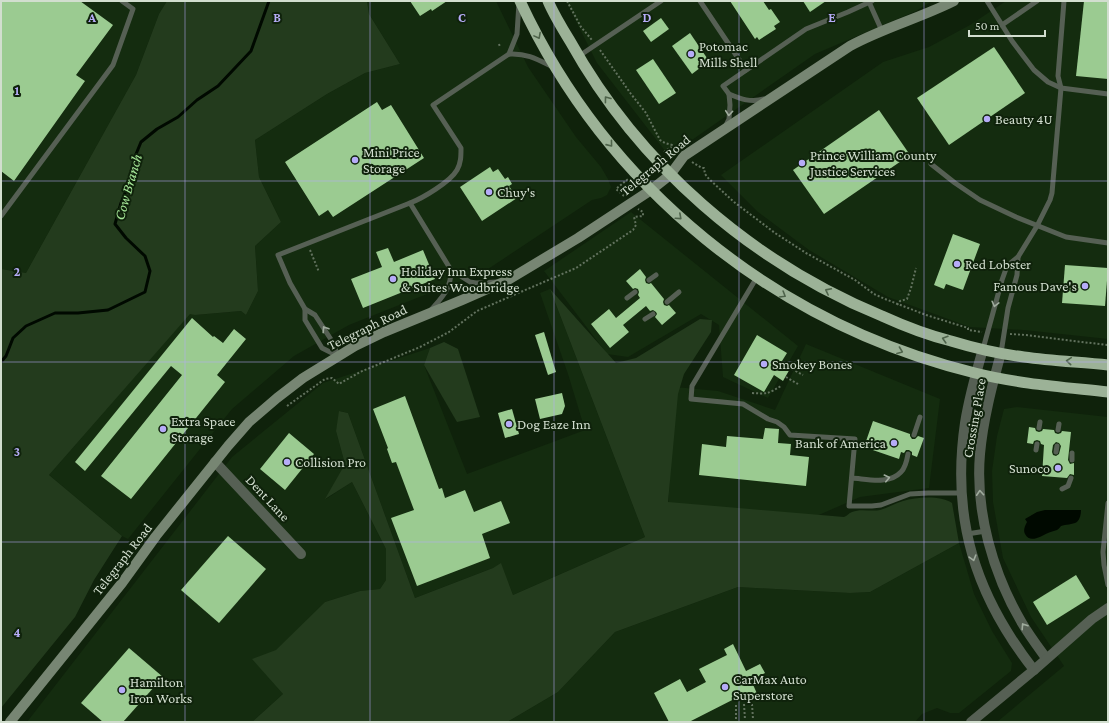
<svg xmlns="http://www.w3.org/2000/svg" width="1109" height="723" font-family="'Crimson Pro',serif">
<rect width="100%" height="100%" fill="#0f220b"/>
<g fill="#142c0f">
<polygon points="1,1 167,1 159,14 136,75 26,273 1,269"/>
<polygon points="367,1 496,1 528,67 576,137 601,167 608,179 611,187 607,195 601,198 592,200 482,273 432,292 349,325 294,356 232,409 128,539 122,536 49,475 190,313 196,315 241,311 246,315 258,291 255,246 281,222 259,177 255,140 327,94 365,73 400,64 369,14"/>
<polygon points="566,1 932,1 916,11 815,54 669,156 597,63"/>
<polygon points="1006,1 1108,1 1108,339 1024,330 970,327 888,297 809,250 758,212 721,175 883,62 929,47 970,25"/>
<polygon points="631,212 798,346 768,398 723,377 719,325 701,314 628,357 607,354 544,271"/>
<polygon points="550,289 645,537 513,595 501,564 493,568 415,598 348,413 340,411 336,431 345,464 326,499 352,482 386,549 386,580 380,589 360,591 325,602 276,651 253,659 283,694 252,722 27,722 232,457 323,383 430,348 424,365 467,474 585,430 568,374 540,293"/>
<polygon points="806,344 940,399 929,488 860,497 805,521 668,509 675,387 718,391 775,410"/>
<polygon points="1017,407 1108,417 1108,722 997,722 1064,666 1031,617 1003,558 993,502 992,471 997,436 1004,409"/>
<polygon points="959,543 974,594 992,631 1012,663 1011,671 959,713 950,713 937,708 922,714 915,722 507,722 558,692 615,632 738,587 850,593 870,592"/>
</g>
<g fill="#233b1d">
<polygon points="167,1 367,1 369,14 400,64 365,73 327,94 255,140 259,177 281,222 255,246 258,291 246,315 241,311 195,315 190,314 49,475 122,536 94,580 75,617 1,708 1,269 26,273 136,75 159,14"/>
<path d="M550 289 616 363 636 358 700 319 712 320 711 332 684 374 678 394 668 502 844 517C847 516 849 513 852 512 861 508 871 512 880 510 888 508 895 503 903 501 917 497 940 495 952 503L959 543 870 592 850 593 738 587 615 632 558 692 507 722H252L283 694 252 659 276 650 325 602 360 591 380 589 386 580V549L352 482 325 499 345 464 336 431 339 411 348 413 415 598 493 568 501 563 513 595 645 537Z"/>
<polygon points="444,342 458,349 480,417 457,422 424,365 430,348"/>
</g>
<path fill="#000900" d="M1045 510H1081C1081 514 1080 519 1077 522 1072 525 1066 524 1061 526 1060 527 1059 529 1057 530 1054 531 1050 532 1048 533 1041 536 1030 544 1025 534 1023 530 1025 526 1027 522L1025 519 1037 512Z"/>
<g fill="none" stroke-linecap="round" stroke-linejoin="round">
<polyline stroke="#000900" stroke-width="3" points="1,362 6,356 13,338 26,326 55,313 78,313 108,310 145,292 150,271 145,256 126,238 115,224 121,203 130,181 134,159 141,142 157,129 178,117 197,100 218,86 251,51 269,1"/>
</g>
<g fill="#9bcb91" fill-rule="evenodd">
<polygon points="1,1 80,1 113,25 76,75 85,81 14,181 1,171"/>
<polygon points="410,1 447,1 432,11 431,9 420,16"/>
<polygon points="730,1 763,1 769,10 771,9 780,22 774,26 776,29 759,40 757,37 755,39"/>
<polygon points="803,1 826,1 810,12"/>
<polygon points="1084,1 1108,1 1108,79 1076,76"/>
<polygon points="661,18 669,29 651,42 643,31"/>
<polygon points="690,33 709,61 692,74 672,46"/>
<polygon points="994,47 1025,93 949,145 917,98"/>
<polygon points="653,59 676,93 659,104 636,70"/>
<polygon points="377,102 382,110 391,105 424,158 333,217 328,210 319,216 285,162"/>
<polygon points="879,110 910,155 824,214 793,170"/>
<polygon points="490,167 493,172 498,169 505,179 508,177 512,184 509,186 517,198 482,221 460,187"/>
<polygon points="953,234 980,244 963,290 946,284 944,289 934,285"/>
<polygon points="388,248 394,262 423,250 435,279 363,308 351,279 382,267 376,252"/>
<polygon points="1065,265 1108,268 1105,306 1062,303"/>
<polygon points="640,269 646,277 645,280 646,283 649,284 651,283 664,299 663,302 664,305 667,306 669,305 676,313 662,325 655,317 657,314 656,312 653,310 650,311 646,306 623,325 629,332 610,348 591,324 609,309 616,318 640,298 638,295 639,292 638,289 635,288 633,289 626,281"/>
<polygon points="192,318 213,337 214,336 223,343 234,329 246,339 217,375 225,382 131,499 101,476 182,375 171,366 85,471 75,462"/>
<polygon points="544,332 556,372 548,375 535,335"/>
<polygon points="757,335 787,353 782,361 791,367 783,381 774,375 764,392 734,375"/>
<polygon points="562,393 565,406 562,414 540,419 535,399"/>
<polygon points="405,396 439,489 442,488 445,498 465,490 474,512 501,501 510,523 482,534 490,558 417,586 391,518 414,510 396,462 392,463 387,449 388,448 373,409"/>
<polygon points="512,409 519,434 505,438 498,413"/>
<polygon points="873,421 910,434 910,436 912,439 915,439 918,436 924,438 917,457 912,455 912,452 909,450 906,450 904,453 901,452 899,459 864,447"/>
<path d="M1029 427 1035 428 1036 431 1039 432 1042 431 1043 429 1054 430 1055 433 1058 434 1061 433 1062 431 1071 432 1068 460 1070 464 1074 463V475L1070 474 1067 478 1042 476 1044 445 1041 444 1040 441 1037 440 1034 441 1033 444 1027 443ZM1056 442 1059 443 1061 446 1059 454 1056 456 1053 455 1052 452 1053 445Z"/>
<polygon points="765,428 779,429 778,443 791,444 790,455 809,457 806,486 699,475 702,444 726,447 727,436 763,439"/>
<polygon points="289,433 314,454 285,490 260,469"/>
<polygon points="228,536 266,569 219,623 181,590"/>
<polygon points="1076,575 1090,598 1047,625 1033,602"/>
<polygon points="733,644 746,671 760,664 765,673 751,680 758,696 749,700 746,693 689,722 669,722 654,693 680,679 687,692 706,682 699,669 727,655 724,649"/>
<polygon points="129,648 163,677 123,722 103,722 81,703"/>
</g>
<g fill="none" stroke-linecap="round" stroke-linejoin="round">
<g stroke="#62725e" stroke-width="2" stroke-dasharray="2 2" stroke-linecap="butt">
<polyline points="567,1 581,27 592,40"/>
<polyline points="499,44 500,47"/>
<polyline points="600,50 631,94 646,113 660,140 665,143 672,145 671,147 677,151"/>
<polyline points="664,152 671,147"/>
<polyline points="692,162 702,168 704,168 705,174 709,179 734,202 775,233 806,253 855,280 874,294 885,299 926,315 968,328 968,330 982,332"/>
<polyline points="624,196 616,189 628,179"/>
<polyline points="310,250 319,272"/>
<polyline points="897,305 900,301 907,299 911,288 916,268"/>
<polyline points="1010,334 1026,335 1082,342 1108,345"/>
<polyline points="792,369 803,375"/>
<polyline points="786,377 798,384"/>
<path d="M752 393C767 394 768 394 781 386"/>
<polyline points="287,406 325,379 332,378 339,384 360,372 420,347 449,332 477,311 576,268 633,230 636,225 634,217 643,216 643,212 638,209"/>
<polyline points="744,704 745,720"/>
<polyline points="752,704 753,719"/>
<polyline points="736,705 736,720"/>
</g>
<g stroke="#566054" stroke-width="5">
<polyline points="700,1 746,70"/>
<polyline points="987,1 1012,41 1034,70 1048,82 1061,88 1108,94"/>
<polyline points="869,2 882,31"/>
<polyline points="1002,25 1037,1"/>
<polyline points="509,54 517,34 519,3"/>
<polyline points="579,56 661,1"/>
<path d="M729 94C741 99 751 103 764 99"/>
<polyline points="725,127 729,119 730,105 729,94 723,86 806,29 848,12 872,1"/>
<polyline points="931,164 955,183 980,200 1016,217 1066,237 1108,243"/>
<polyline points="1,216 113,65 133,9 122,1"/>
<polyline points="757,277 692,386 691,399 743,404 768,419 777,422 784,427 790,435 855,439 849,506 872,506 881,505 910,494 928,493 961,493"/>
<polyline points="649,280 656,275"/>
<path d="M497 282 476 283 470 282 451 270 410 203C423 198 450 182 457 170 461 163 461 156 461 148L433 105 509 54C527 53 537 59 553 67"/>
<polyline points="627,298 635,292"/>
<polyline points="667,302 679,292"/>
<polyline points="305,309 315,315 332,341 338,356"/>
<path d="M431 310C443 296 451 289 451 270"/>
<polyline points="645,319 653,314"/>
<polyline points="983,349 1002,280 1007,266 1018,257 1037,226 1050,200 1052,193 1061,88 1058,76 1064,1"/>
<polyline points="1001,353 1008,308 1017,275 1018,257"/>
<polyline points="338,356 322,348 305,320 305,309 290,283 278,255 410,203"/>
<polyline points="1039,428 1040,422"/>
<polyline points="1058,430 1059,424"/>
<polyline points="914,435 920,417"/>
<polyline points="1036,450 1037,444"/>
<polyline points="1056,452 1057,446"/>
<polyline points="1072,460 1072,453"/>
<path d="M852 478C867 479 889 485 901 472 905 468 907 460 908 454"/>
<polyline points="1062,489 1068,486 1071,478"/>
<polyline points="1108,503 1103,552 1104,565 1108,585"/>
<polyline points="967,534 986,531"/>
</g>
<g stroke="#566054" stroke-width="10">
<path d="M983 349C976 373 969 398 965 423 951 518 975 595 1034 670"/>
<path d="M1001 353C992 386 983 420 980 454 975 511 993 574 1022 623 1029 635 1038 647 1046 658"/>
<polyline points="215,462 301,554"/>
<polyline points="971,722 1034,670 1092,619 1108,608"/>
</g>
<path stroke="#778673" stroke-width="10" d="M10 722 122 583 156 536 228 446 249 422 277 398 303 378 355 346 384 332 462 300 508 280 578 238 651 190 670 175 684 156 850 46C883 28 920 18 954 1"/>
<g stroke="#9cb297" stroke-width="11">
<path d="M520 1C607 188 775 324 975 373 1019 384 1063 387 1108 392"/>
<path d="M548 1C554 15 562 28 570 41 639 165 751 262 882 316 904 326 927 335 951 341 974 348 1000 354 1024 357 1052 361 1080 362 1108 365"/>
</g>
</g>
<defs><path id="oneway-chevron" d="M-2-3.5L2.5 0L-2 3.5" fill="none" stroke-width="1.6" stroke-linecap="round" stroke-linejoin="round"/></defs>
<g stroke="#4e634a">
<use href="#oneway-chevron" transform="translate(538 36) rotate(62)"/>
<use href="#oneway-chevron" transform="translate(607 99) rotate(-127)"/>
<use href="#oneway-chevron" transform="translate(610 144) rotate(51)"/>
<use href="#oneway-chevron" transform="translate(679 217) rotate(42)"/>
<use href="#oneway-chevron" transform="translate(828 291) rotate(-153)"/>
<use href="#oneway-chevron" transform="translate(783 295) rotate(31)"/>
<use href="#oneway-chevron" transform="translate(945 339) rotate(-163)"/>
<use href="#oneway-chevron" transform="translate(900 351) rotate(21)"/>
<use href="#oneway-chevron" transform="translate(1069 361) rotate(-175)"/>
</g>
<g stroke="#a0ac9e">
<use href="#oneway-chevron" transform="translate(729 113) rotate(95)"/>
<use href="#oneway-chevron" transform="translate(995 304) rotate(104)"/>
<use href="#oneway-chevron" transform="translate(325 329) rotate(-123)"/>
<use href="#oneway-chevron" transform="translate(887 478) rotate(-13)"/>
<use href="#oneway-chevron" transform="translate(980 493) rotate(-94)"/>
<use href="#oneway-chevron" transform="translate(973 558) rotate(74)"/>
<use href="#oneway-chevron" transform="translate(1024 626) rotate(-123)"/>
</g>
<path fill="none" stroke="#b6acf8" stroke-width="1" stroke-opacity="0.55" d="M185 1V722M370 1V722M554 1V722M739 1V722M924 1V722M1 181H1108M1 362H1108M1 542H1108"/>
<g fill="#b6acf8" stroke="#0f220b" stroke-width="1.5">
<circle cx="691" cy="54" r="4"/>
<circle cx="987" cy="119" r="4"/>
<circle cx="355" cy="160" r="4"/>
<circle cx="802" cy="163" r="4"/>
<circle cx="489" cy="192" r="4"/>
<circle cx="957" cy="264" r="4"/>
<circle cx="393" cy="279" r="4"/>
<circle cx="1085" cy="286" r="4"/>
<circle cx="764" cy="364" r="4"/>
<circle cx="509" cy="424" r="4"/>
<circle cx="163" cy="429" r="4"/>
<circle cx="894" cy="443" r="4"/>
<circle cx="287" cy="462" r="4"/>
<circle cx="1058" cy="468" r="4"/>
<circle cx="725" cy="687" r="4"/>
<circle cx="122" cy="690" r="4"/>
</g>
<g text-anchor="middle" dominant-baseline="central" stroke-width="4" stroke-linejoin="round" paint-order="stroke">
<g font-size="14" fill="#d2decf" stroke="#0f220b" text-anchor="start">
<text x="699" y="46">Potomac<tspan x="699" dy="16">Mills Shell</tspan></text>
<text x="995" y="119">Beauty 4U</text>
<text x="363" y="152">Mini Price<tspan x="363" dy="16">Storage</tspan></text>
<text x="810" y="155">Prince William County<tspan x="810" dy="16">Justice Services</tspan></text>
<text x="497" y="192">Chuy's</text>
<text x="965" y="264">Red Lobster</text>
<text x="401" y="271">Holiday Inn Express<tspan x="401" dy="16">&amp; Suites Woodbridge</tspan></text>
<text x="1077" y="286" text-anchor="end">Famous Dave's</text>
<text x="772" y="364">Smokey Bones</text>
<text x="171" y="421">Extra Space<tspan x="171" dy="16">Storage</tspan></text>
<text x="517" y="424">Dog Eaze Inn</text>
<text x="886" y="443" text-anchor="end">Bank of America</text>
<text x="295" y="462">Collision Pro</text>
<text x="1050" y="468" text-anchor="end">Sunoco</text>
<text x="733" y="679">CarMax Auto<tspan x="733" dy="16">Superstore</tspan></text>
<text x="130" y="682">Hamilton<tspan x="130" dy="16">Iron Works</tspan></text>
</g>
<g font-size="14" fill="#d2decf" stroke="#0f220b">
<text transform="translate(655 165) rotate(-40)">Telegraph Road</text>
<text transform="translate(367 327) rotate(-26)">Telegraph Road</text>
<text transform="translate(974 418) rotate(-80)">Crossing Place</text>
<text transform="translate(268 498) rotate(47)">Dent Lane</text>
<text transform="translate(122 559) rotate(-52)">Telegraph Road</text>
</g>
<g font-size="15" font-style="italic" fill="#a6e798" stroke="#0f220b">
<text transform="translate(128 187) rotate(-74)">Cow Branch</text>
</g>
</g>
<g font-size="13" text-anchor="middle" font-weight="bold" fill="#b6acf8" stroke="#0f220b" stroke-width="4" stroke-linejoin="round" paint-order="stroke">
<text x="92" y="22">A</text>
<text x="277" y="22">B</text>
<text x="462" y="22">C</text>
<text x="647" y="22">D</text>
<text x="832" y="22">E</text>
<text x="17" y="95">1</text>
<text x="17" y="276">2</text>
<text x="17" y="456">3</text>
<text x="17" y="637">4</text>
</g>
<rect width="1109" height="723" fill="none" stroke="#d2decf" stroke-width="4"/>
<path d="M969 30v6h76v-6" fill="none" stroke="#d2decf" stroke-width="2"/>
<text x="975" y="30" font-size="12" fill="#d2decf" stroke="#0f220b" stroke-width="3" paint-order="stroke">50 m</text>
</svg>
